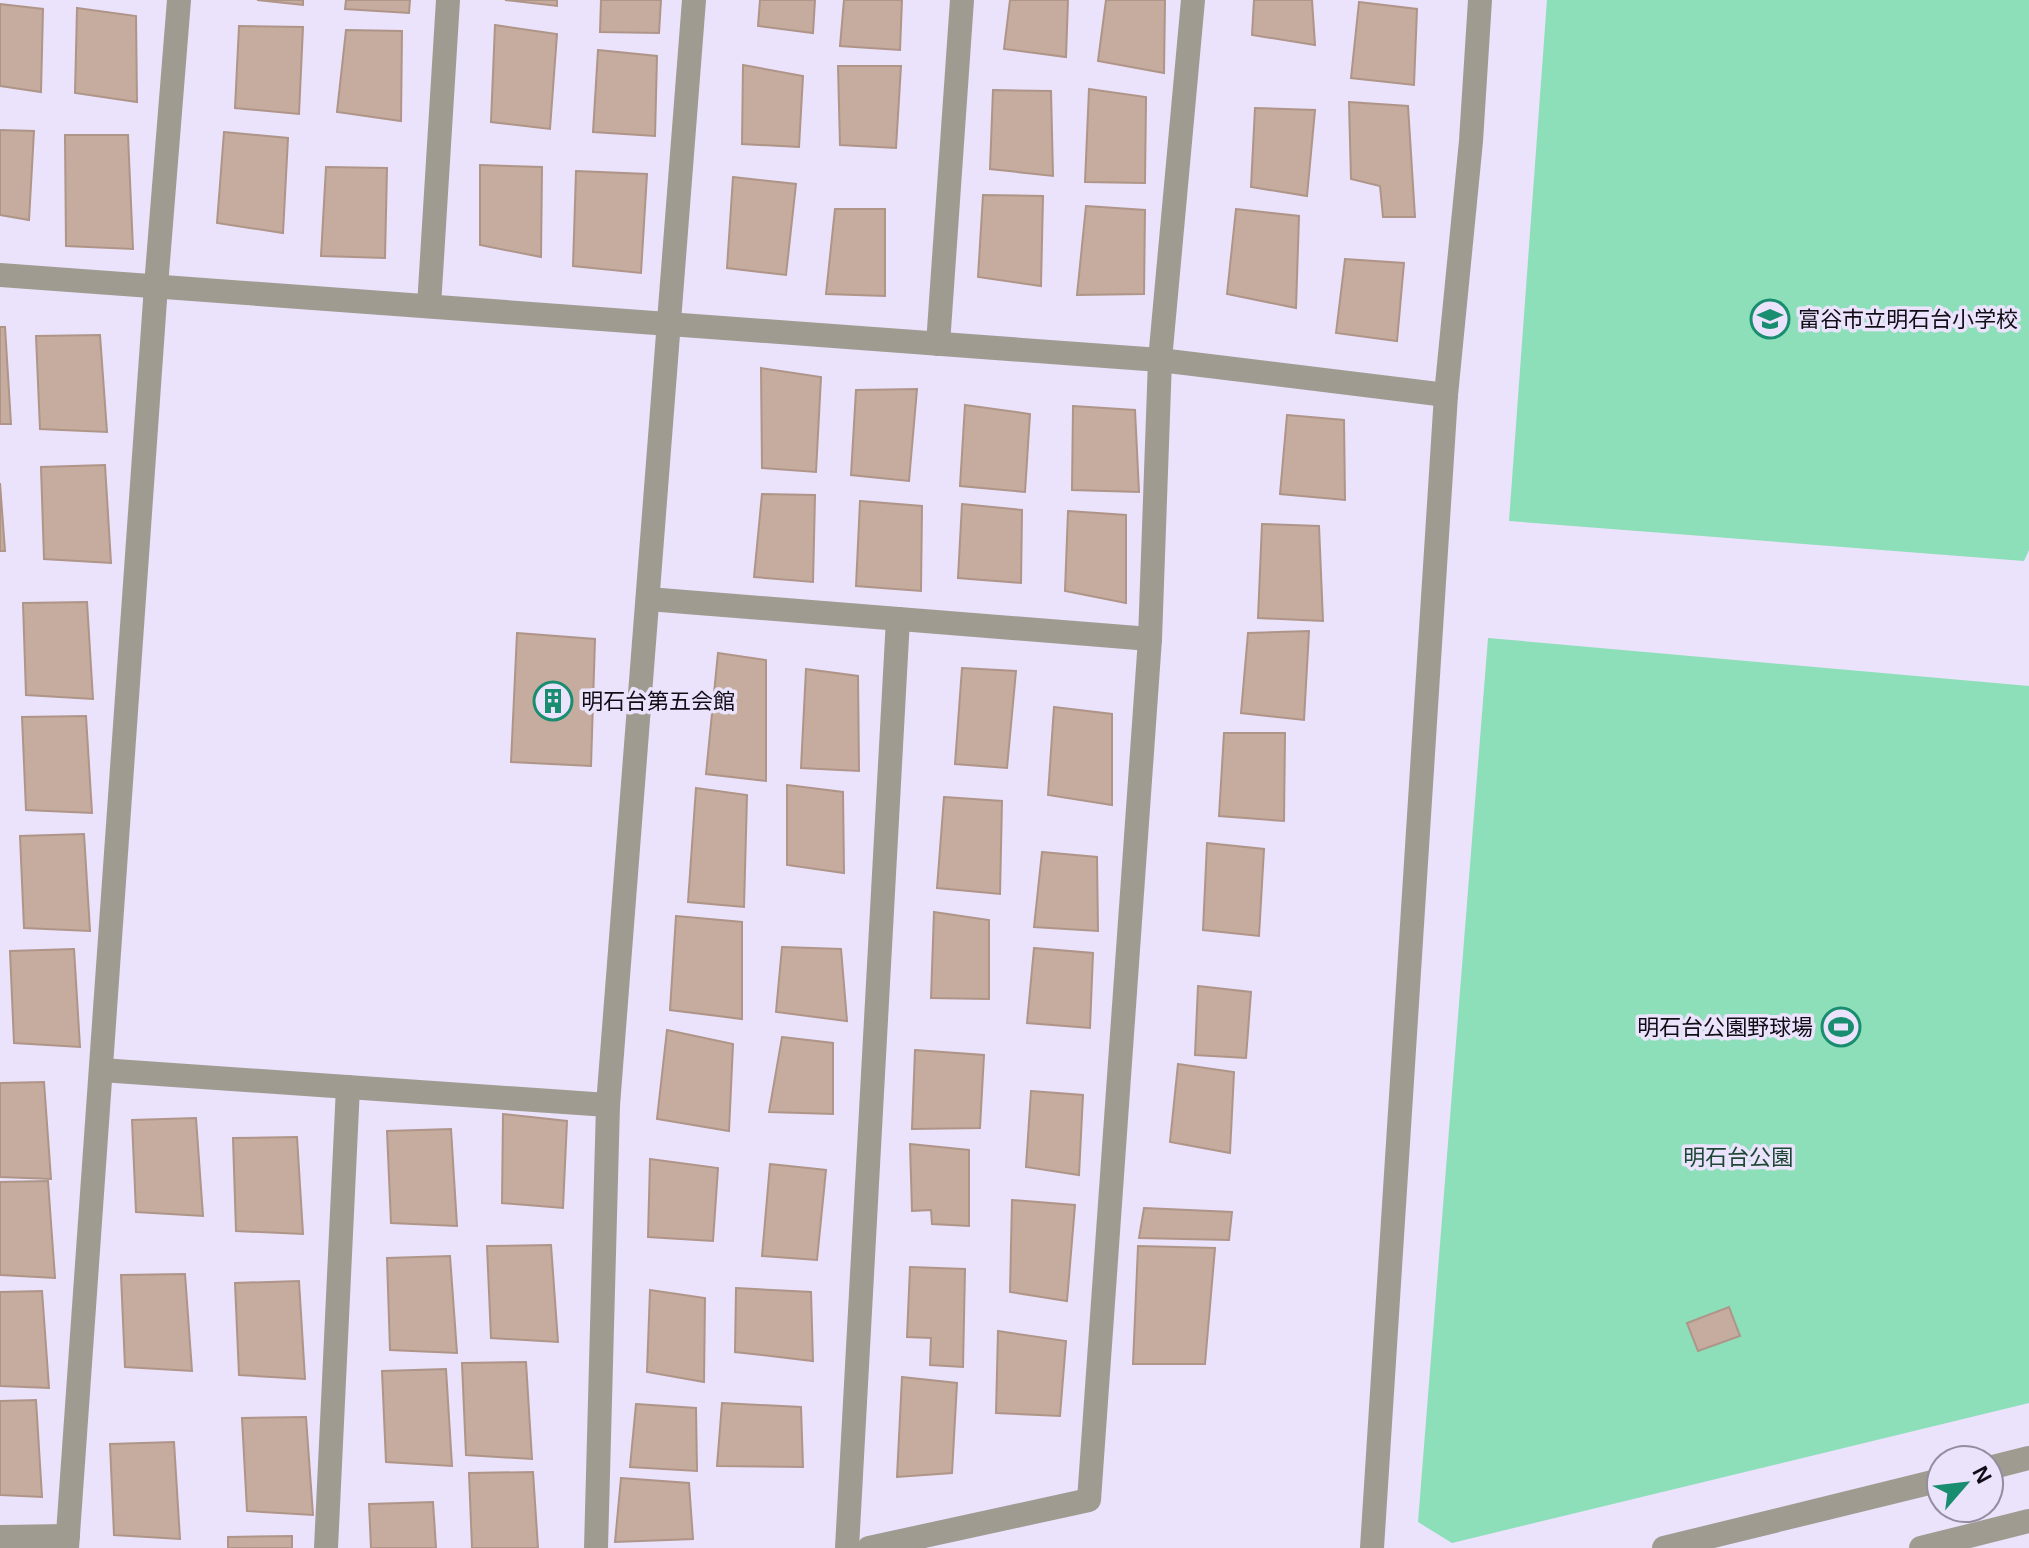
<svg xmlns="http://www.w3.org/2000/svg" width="2029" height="1548" font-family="Arial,'Noto Sans JP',sans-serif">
<rect width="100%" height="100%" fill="#ebe2fb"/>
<g fill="#8cdfb8">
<polygon points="1547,0 2029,0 2029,550 2024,561 1509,521"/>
<polygon points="1488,638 2029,686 2029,1403 1452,1543 1418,1522"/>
</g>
<g fill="#c6ac9e" stroke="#ae9588" stroke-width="2">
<polygon points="257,0 303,0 303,5"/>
<polygon points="346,0 410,0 409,13 345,9"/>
<polygon points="505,0 557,0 557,6"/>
<polygon points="601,0 661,0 659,33 600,32"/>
<polygon points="760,0 815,0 813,33 758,26"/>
<polygon points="844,0 902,0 900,50 840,46"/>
<polygon points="1010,0 1068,0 1066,57 1004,49"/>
<polygon points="1106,0 1165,0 1164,73 1098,61"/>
<polygon points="1254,0 1312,0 1315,45 1252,35"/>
<polygon points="1359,2 1417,9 1414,85 1351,78"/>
<polygon points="0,4 43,9 41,92 0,86"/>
<polygon points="77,8 136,16 137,102 75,93"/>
<polygon points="495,25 557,34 550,129 491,122"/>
<polygon points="239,26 303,27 299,114 235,108"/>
<polygon points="346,30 402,31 401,121 337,112"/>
<polygon points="598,50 657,56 655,136 593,132"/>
<polygon points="743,65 803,76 799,147 742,144"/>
<polygon points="838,66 901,66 896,148 840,145"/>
<polygon points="1089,89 1146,97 1145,183 1085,182"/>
<polygon points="993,90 1051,91 1053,176 990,169"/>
<polygon points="1349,102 1408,106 1415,217 1383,217 1380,186 1351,179"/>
<polygon points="1255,108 1315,110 1307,196 1251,187"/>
<polygon points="0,130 34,131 29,220 0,215"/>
<polygon points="224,132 288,138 283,233 217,223"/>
<polygon points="65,135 128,135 133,249 66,246"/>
<polygon points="480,165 542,167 541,257 480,245"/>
<polygon points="326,167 387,168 385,258 321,256"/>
<polygon points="576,171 647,174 641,273 573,266"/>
<polygon points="733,177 796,184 786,275 727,268"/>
<polygon points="983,195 1043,196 1041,286 978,277"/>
<polygon points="1086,206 1145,210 1144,294 1077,295"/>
<polygon points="835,209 885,209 885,296 826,294"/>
<polygon points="1236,209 1299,216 1296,308 1227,294"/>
<polygon points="1345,259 1404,263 1397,341 1336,333"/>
<polygon points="0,327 5,327 11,424 0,424"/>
<polygon points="100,335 107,432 40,429 36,336"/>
<polygon points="761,368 821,377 816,472 762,468"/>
<polygon points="917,389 909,481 851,475 856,390"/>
<polygon points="965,405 1030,414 1025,492 960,486"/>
<polygon points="1073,406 1135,410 1139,492 1072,490"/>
<polygon points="1287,415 1344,420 1345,500 1280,494"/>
<polygon points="105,465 111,563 44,559 41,467"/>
<polygon points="0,483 5,551 0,551"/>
<polygon points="762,494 815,495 813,582 754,577"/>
<polygon points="860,501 922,506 921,591 856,586"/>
<polygon points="962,504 1022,510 1021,583 958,578"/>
<polygon points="1068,511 1126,515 1126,603 1065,591"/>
<polygon points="1262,524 1319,526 1323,621 1258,618"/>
<polygon points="87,602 93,699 26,695 23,603"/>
<polygon points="1309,631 1304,720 1241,713 1248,633"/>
<polygon points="517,633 595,639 591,766 511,762"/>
<polygon points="718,653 766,660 766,781 706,774"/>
<polygon points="962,668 1016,671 1007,768 955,764"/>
<polygon points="806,669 858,676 859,771 801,768"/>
<polygon points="1054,707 1112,714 1112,805 1048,795"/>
<polygon points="86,716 92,813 26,810 22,717"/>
<polygon points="1224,733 1285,733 1284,821 1219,816"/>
<polygon points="787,785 843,792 844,873 787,865"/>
<polygon points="696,788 747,795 744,907 688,902"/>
<polygon points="944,797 1002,801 1000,894 937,888"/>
<polygon points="84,834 90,931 24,928 20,836"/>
<polygon points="1207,843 1264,849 1259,936 1203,930"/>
<polygon points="1042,852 1097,857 1098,931 1034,927"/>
<polygon points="934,912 989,920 989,999 931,998"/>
<polygon points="676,916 742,922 742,1019 670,1010"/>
<polygon points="782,947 841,949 847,1021 776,1012"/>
<polygon points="1034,948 1093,953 1090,1028 1027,1023"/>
<polygon points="74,949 80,1047 14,1043 10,951"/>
<polygon points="1198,986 1251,992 1246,1058 1195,1055"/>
<polygon points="667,1030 733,1044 729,1131 657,1119"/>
<polygon points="782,1037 833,1043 833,1114 769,1112"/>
<polygon points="915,1050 984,1055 980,1128 912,1129"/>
<polygon points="1178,1064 1234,1072 1230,1153 1170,1142"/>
<polygon points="44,1082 51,1179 0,1177 0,1083"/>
<polygon points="1031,1091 1083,1095 1079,1175 1026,1167"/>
<polygon points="503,1114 567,1121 563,1208 502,1203"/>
<polygon points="196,1118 203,1216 136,1212 132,1120"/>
<polygon points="451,1129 457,1226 391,1223 387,1131"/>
<polygon points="297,1137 303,1234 236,1231 233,1138"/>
<polygon points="910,1144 969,1150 969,1226 932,1224 931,1210 912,1211"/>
<polygon points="650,1159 718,1168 713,1241 648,1237"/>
<polygon points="770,1164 826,1170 817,1260 762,1256"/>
<polygon points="48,1181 55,1278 0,1275 0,1182"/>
<polygon points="1012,1200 1075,1205 1067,1301 1010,1292"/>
<polygon points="1144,1208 1232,1212 1229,1240 1139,1238"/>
<polygon points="551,1245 558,1342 491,1338 487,1246"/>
<polygon points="1138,1246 1215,1248 1205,1364 1133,1364"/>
<polygon points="450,1256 457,1353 390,1350 387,1258"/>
<polygon points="910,1267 965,1269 963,1367 930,1365 931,1338 907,1337"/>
<polygon points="185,1274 192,1371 125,1367 121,1275"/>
<polygon points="299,1281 305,1379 239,1375 235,1283"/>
<polygon points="736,1288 811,1292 813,1361 735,1352"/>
<polygon points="650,1290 705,1298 704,1382 647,1372"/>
<polygon points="42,1291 49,1388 0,1386 0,1292"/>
<polygon points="1729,1307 1740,1336 1698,1351 1687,1323"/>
<polygon points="998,1331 1066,1341 1060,1416 996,1413"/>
<polygon points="526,1362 532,1459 466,1455 462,1363"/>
<polygon points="446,1369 452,1466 386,1462 382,1371"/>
<polygon points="902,1377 957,1383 952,1473 897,1477"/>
<polygon points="36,1400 42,1497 0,1495 0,1401"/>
<polygon points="722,1403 801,1407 803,1467 717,1466"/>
<polygon points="636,1404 696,1408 697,1471 630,1467"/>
<polygon points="306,1417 313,1515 247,1511 242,1418"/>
<polygon points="174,1442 180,1539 114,1535 110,1444"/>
<polygon points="533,1472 538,1548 472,1548 469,1473"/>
<polygon points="621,1478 689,1483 693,1539 615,1542"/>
<polygon points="433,1502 436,1548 371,1548 369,1504"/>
<polygon points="292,1536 292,1548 228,1548 228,1537"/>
</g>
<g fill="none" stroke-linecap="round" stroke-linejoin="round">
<g stroke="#9f9b90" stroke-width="24">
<polyline points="0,275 1160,360 1446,395"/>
<polyline points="429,306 448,0"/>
<polyline points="938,344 962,0"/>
<polyline points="648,599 1150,639"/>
<polyline points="101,1070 608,1105"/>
<polyline points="1989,1468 2029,1458"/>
<polyline points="0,1537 68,1536"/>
<polyline points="67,1548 156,286 179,0"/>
<polyline points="326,1548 348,1087"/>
<polyline points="596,1548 608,1105 694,0"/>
<polyline points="847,1548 898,619"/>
<polyline points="869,1548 1089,1500 1150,639 1160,360 1193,0"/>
<polyline points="1372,1548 1446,395 1471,141 1480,0"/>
<polyline points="1664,1548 1941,1480"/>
<polyline points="1921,1548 2029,1521"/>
</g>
</g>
<defs>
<symbol id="school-ring" viewBox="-11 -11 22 22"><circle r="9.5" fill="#ebe2fb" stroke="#198d6f" stroke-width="1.5"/><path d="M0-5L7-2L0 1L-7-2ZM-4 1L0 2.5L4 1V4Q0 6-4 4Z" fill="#198d6f"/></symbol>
<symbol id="building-ring" viewBox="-11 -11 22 22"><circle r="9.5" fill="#ebe2fb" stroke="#198d6f" stroke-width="1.5"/><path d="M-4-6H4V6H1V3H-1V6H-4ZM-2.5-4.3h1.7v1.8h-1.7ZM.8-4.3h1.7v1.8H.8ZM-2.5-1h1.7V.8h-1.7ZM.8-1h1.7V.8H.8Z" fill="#198d6f"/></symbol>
<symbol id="stadium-ring" viewBox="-11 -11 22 22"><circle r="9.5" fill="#ebe2fb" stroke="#198d6f" stroke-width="1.5"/><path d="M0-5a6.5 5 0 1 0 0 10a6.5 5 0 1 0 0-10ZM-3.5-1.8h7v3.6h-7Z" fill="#198d6f"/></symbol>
</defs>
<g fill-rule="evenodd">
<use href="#school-ring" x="1748" y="297" width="44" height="44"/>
<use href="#building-ring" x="531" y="679" width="44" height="44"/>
<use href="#stadium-ring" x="1819" y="1005" width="44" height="44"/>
</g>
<g text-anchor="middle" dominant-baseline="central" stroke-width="7" stroke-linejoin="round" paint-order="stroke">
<g font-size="22" fill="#100d16" stroke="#ebe2fb" text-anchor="start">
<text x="1798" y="319">富谷市立明石台小学校</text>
<text x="581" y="701">明石台第五会館</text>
<text x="1813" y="1027" text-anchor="end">明石台公園野球場</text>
</g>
<g font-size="22" fill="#1d4735" stroke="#ebe2fb">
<text x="1738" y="1157">明石台公園</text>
</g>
</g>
<g transform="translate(1965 1484) rotate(62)"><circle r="38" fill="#ebe2fb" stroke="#938d9f" stroke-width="2"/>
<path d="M0-6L14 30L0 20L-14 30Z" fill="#198d6f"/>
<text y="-12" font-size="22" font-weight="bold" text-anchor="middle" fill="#100d16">N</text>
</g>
</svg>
